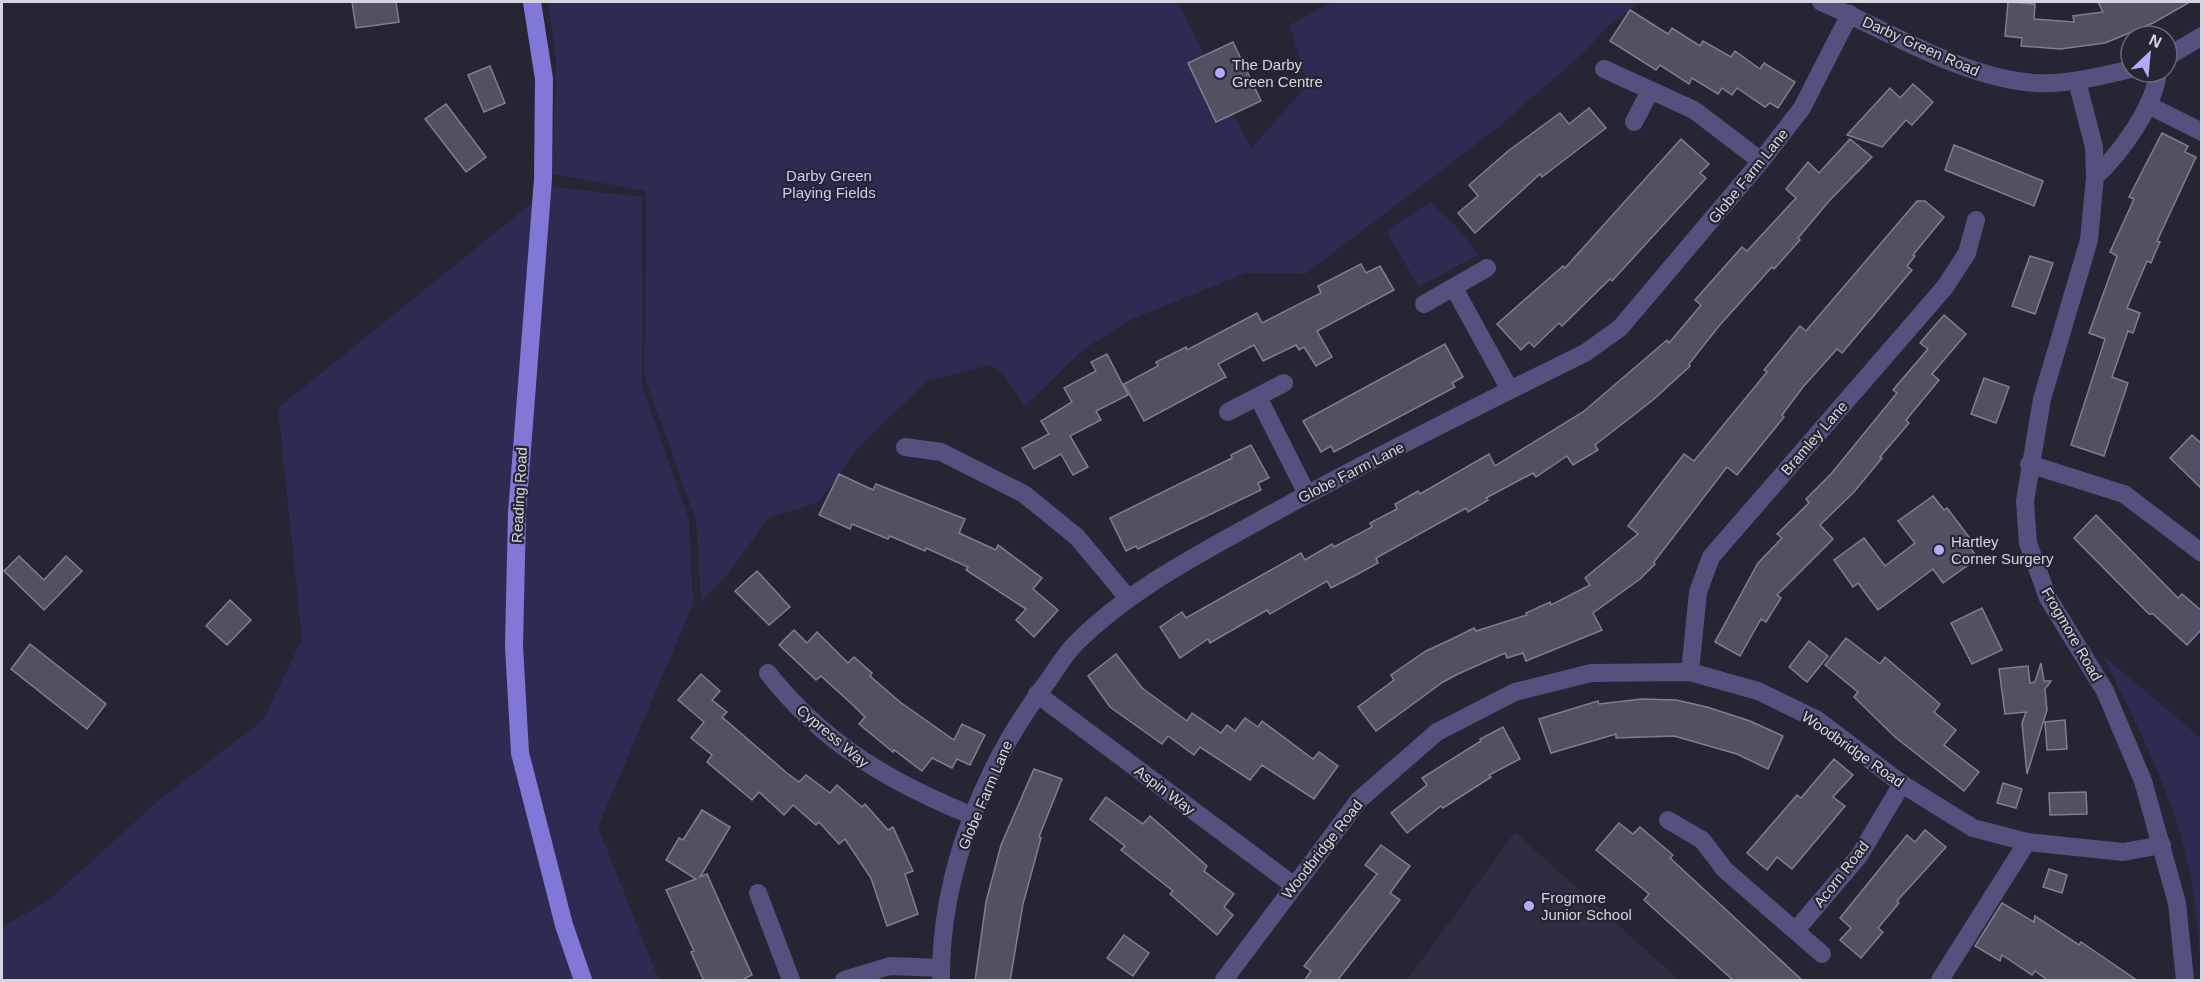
<svg xmlns="http://www.w3.org/2000/svg" width="2203" height="982" font-family="Helvetica,sans-serif">
<rect width="100%" height="100%" fill="#252534"/>
<polygon fill="#2e2d42" points="1515,832 1679,980 1407,980"/>
<g fill="#2e2b52">
<polygon points="548,2 1178,2 1251,149 1307,85 1290,25 1331,2 1641,2 1609,25 1584,52 1500,126 1305,274 1246,273 1132,319 1084,349 1025,406 1002,373 990,365 927,381 860,446 819,502 768,518 728,574 701,602 696,521 645,378 646,191 552,174 556,58"/>
<polygon points="552,187 642,197 642,385 689,520 693,604 598,827 659,980 2,980 2,927 49,900 159,800 263,720 302,639 278,408"/>
<polygon points="1430,202 1458,228 1478,255 1419,287 1386,231"/>
<path d="M2103 656 2201 738V962C2197 931 2196 898 2189 867 2172 792 2137 724 2103 656Z"/>
</g>
<g fill="#515161" stroke="#7f7f91" stroke-width="1.5">
<polygon points="352,2 396,2 399,22 356,28"/>
<polygon points="2008,2 2035,4 2034,19 2074,22 2073,16 2103,12 2098,2 2190,2 2153,23 2105,43 2060,49 2021,46 2022,38 2005,36"/>
<polygon points="1630,10 1668,34 1672,28 1700,46 1703,41 1731,57 1735,51 1760,69 1764,63 1795,82 1778,108 1770,103 1765,107 1737,88 1732,95 1722,88 1718,94 1692,78 1689,84 1660,65 1656,70 1610,41"/>
<polygon points="1233,42 1261,101 1216,122 1188,63"/>
<polygon points="490,66 505,103 484,112 468,75"/>
<polygon points="1913,84 1933,102 1912,125 1906,120 1882,147 1847,135 1890,88 1900,98"/>
<polygon points="446,104 486,157 466,172 425,119"/>
<polygon points="1589,108 1606,128 1542,177 1540,174 1475,233 1458,213 1478,196 1469,185 1508,151 1560,113 1569,124"/>
<polygon points="2162,133 2188,146 2185,152 2196,157 2157,241 2160,242 2155,253 2151,263 2147,261 2127,308 2140,313 2133,333 2128,331 2112,377 2128,383 2104,456 2071,445 2105,339 2089,333 2117,256 2110,252 2134,199 2129,197"/>
<polygon points="1681,139 1709,164 1700,173 1706,178 1612,281 1610,279 1562,326 1559,323 1534,347 1529,342 1521,350 1497,324 1563,266 1565,268"/>
<polygon points="1850,139 1872,157 1830,200 1798,238 1800,240 1774,269 1772,267 1719,326 1689,364 1690,366 1653,400 1595,445 1598,450 1573,465 1567,456 1536,477 1533,473 1486,498 1488,500 1468,512 1466,508 1376,558 1378,563 1358,574 1331,588 1327,581 1270,614 1267,610 1210,643 1208,639 1180,658 1160,627 1182,612 1186,618 1301,553 1305,560 1332,544 1334,547 1372,527 1370,523 1397,509 1395,504 1418,491 1420,494 1489,454 1495,466 1583,412 1667,340 1669,343 1701,305 1695,300 1742,247 1747,251 1796,198 1786,189 1808,162 1819,173"/>
<polygon points="1954,145 2043,181 2034,206 1945,170"/>
<polygon points="1917,201 1925,201 1944,217 1913,255 1915,256 1907,266 1912,270 1842,353 1837,349 1803,387 1782,415 1784,417 1737,475 1727,467 1654,562 1655,564 1640,579 1593,613 1602,630 1526,661 1523,653 1507,658 1505,653 1458,674 1443,682 1376,731 1358,707 1394,680 1391,675 1426,651 1452,639 1474,628 1476,631 1527,615 1526,613 1550,602 1551,605 1590,585 1585,578 1638,534 1628,526 1684,454 1694,461 1767,372 1764,370 1800,326 1806,331"/>
<polygon points="2030,256 2053,263 2035,314 2012,306"/>
<polygon points="1361,264 1366,273 1380,266 1394,290 1317,331 1332,357 1316,366 1304,347 1299,350 1296,345 1263,361 1254,345 1218,364 1226,377 1144,421 1124,384 1158,366 1156,362 1186,347 1187,350 1257,313 1262,323 1321,293 1318,286"/>
<polygon points="1944,315 1966,334 1932,374 1939,380 1906,420 1909,423 1880,457 1882,458 1854,492 1820,525 1833,539 1777,595 1781,598 1766,622 1761,619 1740,656 1715,642 1758,563 1782,538 1777,534 1809,503 1806,499 1831,474 1897,393 1893,390 1928,349 1920,343"/>
<polygon points="1445,344 1463,377 1452,383 1455,387 1334,452 1331,446 1321,452 1303,421"/>
<polygon points="1107,354 1128,395 1096,411 1101,420 1070,436 1088,467 1073,475 1061,454 1034,469 1022,448 1049,434 1041,421 1072,402 1064,388 1096,371 1091,362"/>
<polygon points="1984,378 2009,387 1996,423 1971,414"/>
<polygon points="2192,435 2202,444 2202,489 2170,458"/>
<polygon points="1251,445 1269,478 1258,483 1261,490 1138,549 1136,546 1126,551 1110,518 1232,458 1231,455"/>
<polygon points="839,474 873,490 876,484 965,519 959,533 996,550 998,545 1042,578 1033,589 1058,610 1034,637 1016,620 1026,609 966,570 968,567 926,548 925,551 890,536 888,539 852,524 850,529 819,515"/>
<polygon points="1933,496 1944,510 1947,508 1972,541 1967,544 1978,558 1943,583 1933,569 1878,610 1858,583 1853,587 1834,560 1864,538 1885,566 1915,543 1898,521"/>
<polygon points="2096,515 2178,598 2182,594 2202,611 2202,629 2187,645 2153,614 2149,614 2074,538"/>
<polygon points="19,556 44,580 66,556 82,571 44,610 4,571"/>
<polygon points="757,571 790,607 769,625 735,591"/>
<polygon points="230,600 251,620 227,645 206,626"/>
<polygon points="1982,608 2002,650 1972,664 1951,623"/>
<polygon points="794,630 807,643 817,632 848,663 854,657 872,673 870,676 900,702 954,740 962,724 985,735 970,765 957,759 952,768 932,758 922,771 894,750 893,752 859,724 865,717 854,706 821,676 816,680 779,645"/>
<polygon points="1846,638 1880,664 1885,657 1940,704 1934,712 1956,730 1944,745 1979,772 1964,791 1895,737 1854,697 1858,692 1825,665"/>
<polygon points="1809,641 1828,656 1807,682 1789,667"/>
<polygon points="30,644 106,704 87,729 11,669"/>
<polygon points="1116,654 1142,688 1187,721 1192,713 1221,733 1227,725 1235,731 1245,718 1258,727 1262,721 1313,759 1319,752 1338,766 1314,799 1262,765 1250,780 1200,747 1194,755 1168,736 1162,744 1110,707 1088,676"/>
<polygon points="2041,663 2044,681 2051,681 2045,689 2047,710 2027,774 2022,723 2026,712 2005,714 1999,669 2028,666 2030,683 2035,682"/>
<polygon points="701,674 720,691 712,700 727,712 722,717 787,773 799,782 806,775 830,793 837,785 862,807 865,804 888,830 893,827 913,871 905,874 918,914 887,926 871,878 845,839 839,844 819,822 816,825 793,805 784,815 759,792 752,800 707,762 712,755 691,738 704,722 678,700"/>
<polygon points="1642,699 1676,700 1707,707 1750,721 1783,736 1768,769 1737,754 1674,736 1616,738 1616,734 1551,753 1539,719 1598,701 1599,704"/>
<polygon points="2065,720 2067,749 2047,750 2045,722"/>
<polygon points="1503,727 1520,759 1489,775 1491,777 1443,808 1441,806 1407,833 1391,813 1427,785 1422,778 1481,741 1480,739"/>
<polygon points="1834,759 1853,775 1833,797 1845,806 1792,869 1777,857 1767,870 1747,853 1797,795 1801,798"/>
<polygon points="1034,769 1062,779 1039,837 1041,838 1023,904 1010,981 975,981 986,902 1001,845"/>
<polygon points="2003,783 2022,789 2016,808 1997,803"/>
<polygon points="2086,792 2087,814 2050,815 2049,793"/>
<polygon points="1106,797 1143,824 1150,816 1207,866 1204,871 1234,894 1224,907 1233,915 1217,935 1170,894 1173,891 1121,850 1125,846 1090,819"/>
<polygon points="702,810 730,827 700,877 707,874 752,975 740,981 704,981 691,952 694,951 666,890 696,879 666,860 679,838 683,840"/>
<polygon points="1619,823 1633,834 1640,827 1673,855 1670,858 1803,981 1734,981 1644,900 1649,894 1596,850"/>
<polygon points="1925,830 1946,847 1897,901 1899,903 1878,928 1883,932 1861,958 1840,940 1851,928 1840,918 1907,835 1915,842"/>
<polygon points="1381,845 1410,866 1390,893 1400,900 1337,981 1304,981 1311,971 1304,966 1377,874 1365,865"/>
<polygon points="2049,869 2067,875 2062,893 2043,887"/>
<polygon points="2002,903 2034,922 2035,916 2079,945 2081,942 2138,981 2049,981 2035,971 2032,975 2002,955 2000,961 1975,946"/>
<polygon points="1124,935 1149,953 1133,976 1107,958"/>
</g>
<g fill="none" stroke-linecap="round" stroke-linejoin="round">
<g stroke="#53517e" stroke-width="18">
<path d="M1821 2C1887 30 1962 78 2035 83 2068 85 2100 76 2131 69"/>
<polyline points="2167,57 2202,36"/>
<polyline points="1604,69 1694,110 1761,161"/>
<polyline points="2077,81 2094,147 2095,177 2089,240 2042,399 2025,501 2028,543 2048,598 2105,691 2143,781 2177,903 2185,980"/>
<polyline points="2148,105 2202,132"/>
<polyline points="1634,122 1650,91"/>
<path d="M2095 177C2120 154 2155 106 2158 72"/>
<polyline points="1454,288 1510,390"/>
<polyline points="1424,304 1487,268"/>
<polyline points="1258,397 1307,494"/>
<polyline points="1228,412 1284,383"/>
<polyline points="905,447 941,452 1024,494 1077,537 1128,598"/>
<polyline points="2029,464 2124,494 2202,553"/>
<polyline points="1690,672 1698,592 1711,557 1945,287 1967,253 1976,220"/>
<path d="M768 673C824 744 891 783 973 816"/>
<polyline points="1037,694 1293,885"/>
<polyline points="1668,820 1702,840 1725,870 1822,954"/>
<polyline points="758,893 791,980"/>
<polyline points="1796,930 1859,856 1902,784"/>
<polyline points="844,980 890,966 941,968"/>
<path d="M941 980C940 872 985 763 1050 678 1058 666 1066 653 1076 643 1130 589 1198 555 1264 518 1369 460 1477 406 1585 353L1620 328 1761 161 1802 108 1850 14"/>
<polyline points="1224,980 1359,800 1437,732 1515,692 1591,673 1690,672 1758,691 1816,719 1902,784 1973,828 2027,842 2123,852 2162,845"/>
<polyline points="1940,980 2027,842"/>
</g>
<polyline stroke="#8078d6" stroke-width="18" points="532,2 544,79 543,179 517,513 514,646 520,753 564,925 583,980"/>
</g>
<g fill="#b0aefa" stroke="#252534" stroke-width="2">
<circle cx="1220" cy="73" r="6"/>
<circle cx="1939" cy="550" r="6"/>
<circle cx="1529" cy="906" r="6"/>
</g>
<g text-anchor="middle" dominant-baseline="central" stroke-width="4.5" stroke-linejoin="round" paint-order="stroke">
<g font-size="15" fill="#d4d5df" stroke="#252534">
<text transform="translate(1921 46) rotate(24)">Darby Green Road</text>
<text transform="translate(1748 176) rotate(-51)">Globe Farm Lane</text>
<text transform="translate(1814 438) rotate(-49)">Bramley Lane</text>
<text transform="translate(1351 472) rotate(-27)">Globe Farm Lane</text>
<text transform="translate(519 495) rotate(-87)">Reading Road</text>
<text transform="translate(2072 634) rotate(60)">Frogmore Road</text>
<text transform="translate(833 736) rotate(40)">Cypress Way</text>
<text transform="translate(1853 749) rotate(35)">Woodbridge Road</text>
<text transform="translate(1165 790) rotate(37)">Aspin Way</text>
<text transform="translate(985 795) rotate(-67)">Globe Farm Lane</text>
<text transform="translate(1322 849) rotate(-52)">Woodbridge Road</text>
<text transform="translate(1841 874) rotate(-52)">Acorn Road</text>
</g>
<g font-size="15" fill="#d4d5df" stroke="#252534" text-anchor="start">
<text x="1232" y="64">The Darby<tspan x="1232" dy="17">Green Centre</tspan></text>
<text x="1951" y="541">Hartley<tspan x="1951" dy="17">Corner Surgery</tspan></text>
<text x="1541" y="897">Frogmore<tspan x="1541" dy="17">Junior School</tspan></text>
</g>
<g font-size="15" fill="#cdcdf3" stroke="#252534">
<text x="829" y="175">Darby Green<tspan x="829" dy="17">Playing Fields</tspan></text>
</g>
</g>
<rect width="2203" height="982" fill="none" stroke="#d4d5df" stroke-width="6"/>
<g transform="translate(2149 54) rotate(26)"><circle r="28" fill="#252534" stroke="#6b6b78" stroke-width="1.5"/>
<path d="M0-4.5L10 22L0 15L-10 22Z" fill="#b0aefa"/>
<text y="-9" font-size="16" font-weight="bold" text-anchor="middle" fill="#d4d5df">N</text>
</g>
</svg>
